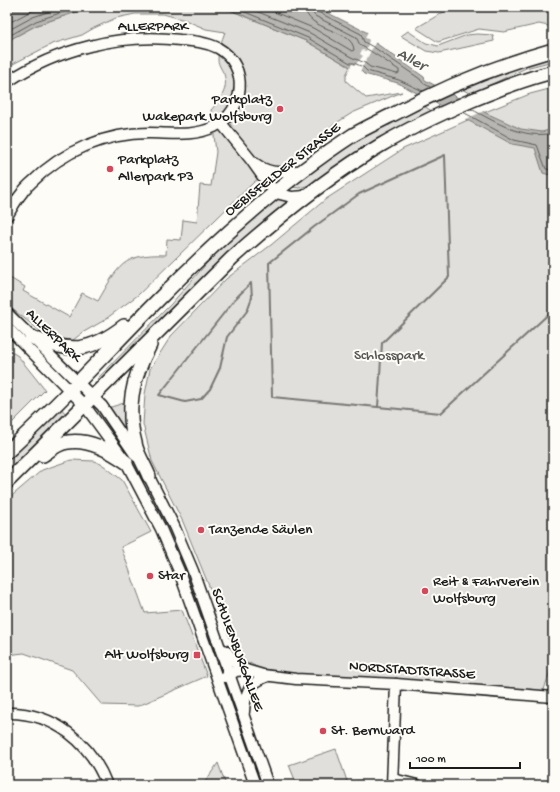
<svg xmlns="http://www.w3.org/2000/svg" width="560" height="792" font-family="'Gochi Hand',sans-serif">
<rect width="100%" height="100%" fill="#fdfcf7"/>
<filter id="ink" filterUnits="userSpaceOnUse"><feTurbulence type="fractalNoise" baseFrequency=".025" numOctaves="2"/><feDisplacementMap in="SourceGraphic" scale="8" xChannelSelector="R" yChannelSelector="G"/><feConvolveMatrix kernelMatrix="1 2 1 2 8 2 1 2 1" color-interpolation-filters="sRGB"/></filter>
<g filter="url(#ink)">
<g fill="#e0dfdb" stroke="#7e7e7c">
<path d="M90 7H209L230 10 306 41 350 67 346 75V81L366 98 402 92 352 113 330 127 341 129 287 166 280 168 273 166 253 183 138 295 103 321 82 333 72 341 48 337 7 305V282L10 278 25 287 23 291 69 317 82 293 98 301C118 267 122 253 166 255L167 239 181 240 183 220 197 222 200 185 211 186 216 152 211 110C220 100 229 89 224 74 222 70 218 64 218 60 218 50 222 40 225 32L206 29 185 20 163 14H135L116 18 94 28 82 35 52 44 7 67V41L37 25Z"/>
<polygon points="452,7 553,7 553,27 539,24 504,32 479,29 438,42 416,28"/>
<polygon points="408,31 426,43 438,46 467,35 477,34 493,35 494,41 439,53 426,51 401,36"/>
<polygon points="553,54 553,61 526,68 471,94 458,87"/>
<polygon points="553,88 553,661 543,693 296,675 262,671 250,663 249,666 233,645 183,522 152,461 143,424 145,394 150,369 171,336 226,279 271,245 326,199 403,149 490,110 530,94"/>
<polygon points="421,104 433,112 310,185 299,188 289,187 348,144"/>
<polygon points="278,197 293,200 101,383 97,379 171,304 221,247 250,219"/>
<polygon points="7,349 18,356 45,390 7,428"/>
<polygon points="127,402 127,429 124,428 108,408"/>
<polygon points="60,407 66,414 7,472 7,457"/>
<polygon points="71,460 94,461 103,465 122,480 151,532 121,547 145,613 182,610 207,676 138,706 102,705 72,670 24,653 7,655 7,500 42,470"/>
<polygon points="168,533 191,578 220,663 204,621 194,600"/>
<polygon points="232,695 265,785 259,785 228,696"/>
<polygon points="336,749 348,784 361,780 362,785 297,785 289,765"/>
<polygon points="218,763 226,785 203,785"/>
</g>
<g fill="#b7b6b2" stroke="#797876">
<polygon points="7,7 92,7 37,25 7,41"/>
<polygon points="209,7 316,7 368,33 365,38 377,44 424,77 425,80 486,113 521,129 542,132 553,129 553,149 550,150 553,172 550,175 543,173 535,148 512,144 398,83 364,74 361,71 353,67 350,67 306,41 230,10"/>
</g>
<g fill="#fdfcf7">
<polygon points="368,31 370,33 368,37 376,41 360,72 352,69 349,69 352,64 355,65 363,56 360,54 362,50 366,51 369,40 365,38"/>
<polygon points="463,98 486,110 464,120 441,108"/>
</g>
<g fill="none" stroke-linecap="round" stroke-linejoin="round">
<g stroke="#5a5a58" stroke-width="1">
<polyline points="233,7 308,38 350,63 354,63 363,67 367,71 399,80 423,91"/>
<polyline points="246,7 310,33 351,57 365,63 370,67 397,74 399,73 399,70 372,52 360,45 356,37 315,16 312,12 311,7"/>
<path d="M262 7 313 28 352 51 354 50C353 28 306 32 305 7"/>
<polyline points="316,7 318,12 361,34 364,42 375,48 420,79 423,83 430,87"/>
<polyline points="7,24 31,11 43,7"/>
<polyline points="7,31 33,17 62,7"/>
<polyline points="7,37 36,21 78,7"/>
<path d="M471 109C496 122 523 140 553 133"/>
<polyline points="463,112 514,140 537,145 546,169 553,170"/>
</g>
<g stroke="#797876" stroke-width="2">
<polygon points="251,283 252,297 247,311 227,337 220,368 210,389 201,399 185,402 159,395 235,299"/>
<polyline points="378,407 382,343 449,277 445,155 359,194 314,227 269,263 272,397 441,413 553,310"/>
</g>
<defs>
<g id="minor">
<path d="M7 82C57 49 120 33 180 40 193 41 206 42 218 48 250 66 245 111 214 127 193 137 171 133 149 133 105 133 63 151 32 182 29 185 24 189 22 193 16 200 12 208 7 216"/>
<polyline points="221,123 251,160 268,184 280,194 292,197 306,196"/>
<path d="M256 164C270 175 287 173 303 170"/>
<polyline points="7,313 102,406 136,456"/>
<polyline points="7,327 85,406 126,462 161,529 179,571 255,785"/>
<polyline points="146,471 174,526 193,571 268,785"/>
<polyline points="220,648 227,652 237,665 246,670"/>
<polyline points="225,677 236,671 246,670 263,675 296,679 396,684 553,697"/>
<path d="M244 712C245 692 249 683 268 676"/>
<path d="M7 713C54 712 91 743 107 785"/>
<polyline points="393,779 417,785"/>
<polyline points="392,785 396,684"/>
</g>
<g id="major">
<path d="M31 337C70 353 89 353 124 326"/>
<path d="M7 452C60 404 108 350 158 300 218 239 282 181 353 135 365 128 378 122 390 116 442 88 496 66 553 50"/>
<path d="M43 455C50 450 58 443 68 442 89 439 109 450 126 462"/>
<path d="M149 476C145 466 139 457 136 447 125 409 132 379 150 345"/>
<path d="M7 482 232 258C278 217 327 177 381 145 410 128 440 114 470 101 497 90 524 79 553 72"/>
</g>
</defs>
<use href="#minor" stroke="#1c1c1c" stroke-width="13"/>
<use href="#major" stroke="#1c1c1c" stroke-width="16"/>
<use href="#minor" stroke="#fdfcf7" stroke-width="10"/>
<use href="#major" stroke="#fdfcf7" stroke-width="13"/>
</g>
</g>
<g fill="#d1495b" stroke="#fdfcf7" stroke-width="1.5">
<circle cx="280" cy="109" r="4"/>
<circle cx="110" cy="169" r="4"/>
<circle cx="201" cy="530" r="4"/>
<circle cx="150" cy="576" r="4"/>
<circle cx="425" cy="591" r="4"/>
<rect x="193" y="651" width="8" height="8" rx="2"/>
<circle cx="323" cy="731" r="4"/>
</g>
<g text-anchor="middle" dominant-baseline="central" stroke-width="4" stroke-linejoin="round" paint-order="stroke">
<g font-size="15" fill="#1c1c1c" stroke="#fdfcf7">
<text x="153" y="27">ALLERPARK</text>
<text transform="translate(283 170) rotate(-38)">OEBISFELDER STRASSE</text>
<text transform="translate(53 336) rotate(44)">ALLERPARK</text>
<text transform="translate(237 650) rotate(70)">SCHULENBURGALLEE</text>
<text transform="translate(412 671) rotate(4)">NORDSTADTSTRASSE</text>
</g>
<g font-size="15" fill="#1c1c1c" stroke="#fdfcf7" text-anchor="start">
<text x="272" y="100" text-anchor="end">Parkplatz<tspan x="272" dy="17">Wakepark Wolfsburg</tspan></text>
<text x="118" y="160">Parkplatz<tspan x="118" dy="17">Allerpark P3</tspan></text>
<text x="209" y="530">Tanzende Säulen</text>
<text x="158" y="576">Star</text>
<text x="433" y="582">Reit &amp; Fahrverein<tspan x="433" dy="17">Wolfsburg</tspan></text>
<text x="189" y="655" text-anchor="end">Alt Wolfsburg</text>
<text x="331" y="731">St. Bernward</text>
</g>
<g font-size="15" fill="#575655" stroke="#fdfcf7">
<text x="389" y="356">Schlosspark</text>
</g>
<g font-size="16" font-style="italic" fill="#5a5a58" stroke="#fdfcf7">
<text transform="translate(411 61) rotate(29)">Aller</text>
</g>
</g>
<rect width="560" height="792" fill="none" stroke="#fdfcf7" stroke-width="24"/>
<rect x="12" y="12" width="536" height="768" fill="none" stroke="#1c1c1c" stroke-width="1.5" filter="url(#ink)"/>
<path d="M410 762v6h110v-6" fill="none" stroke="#1c1c1c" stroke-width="2"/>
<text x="416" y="762" font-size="12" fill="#1c1c1c" stroke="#fdfcf7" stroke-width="3" paint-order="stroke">100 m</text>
</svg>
